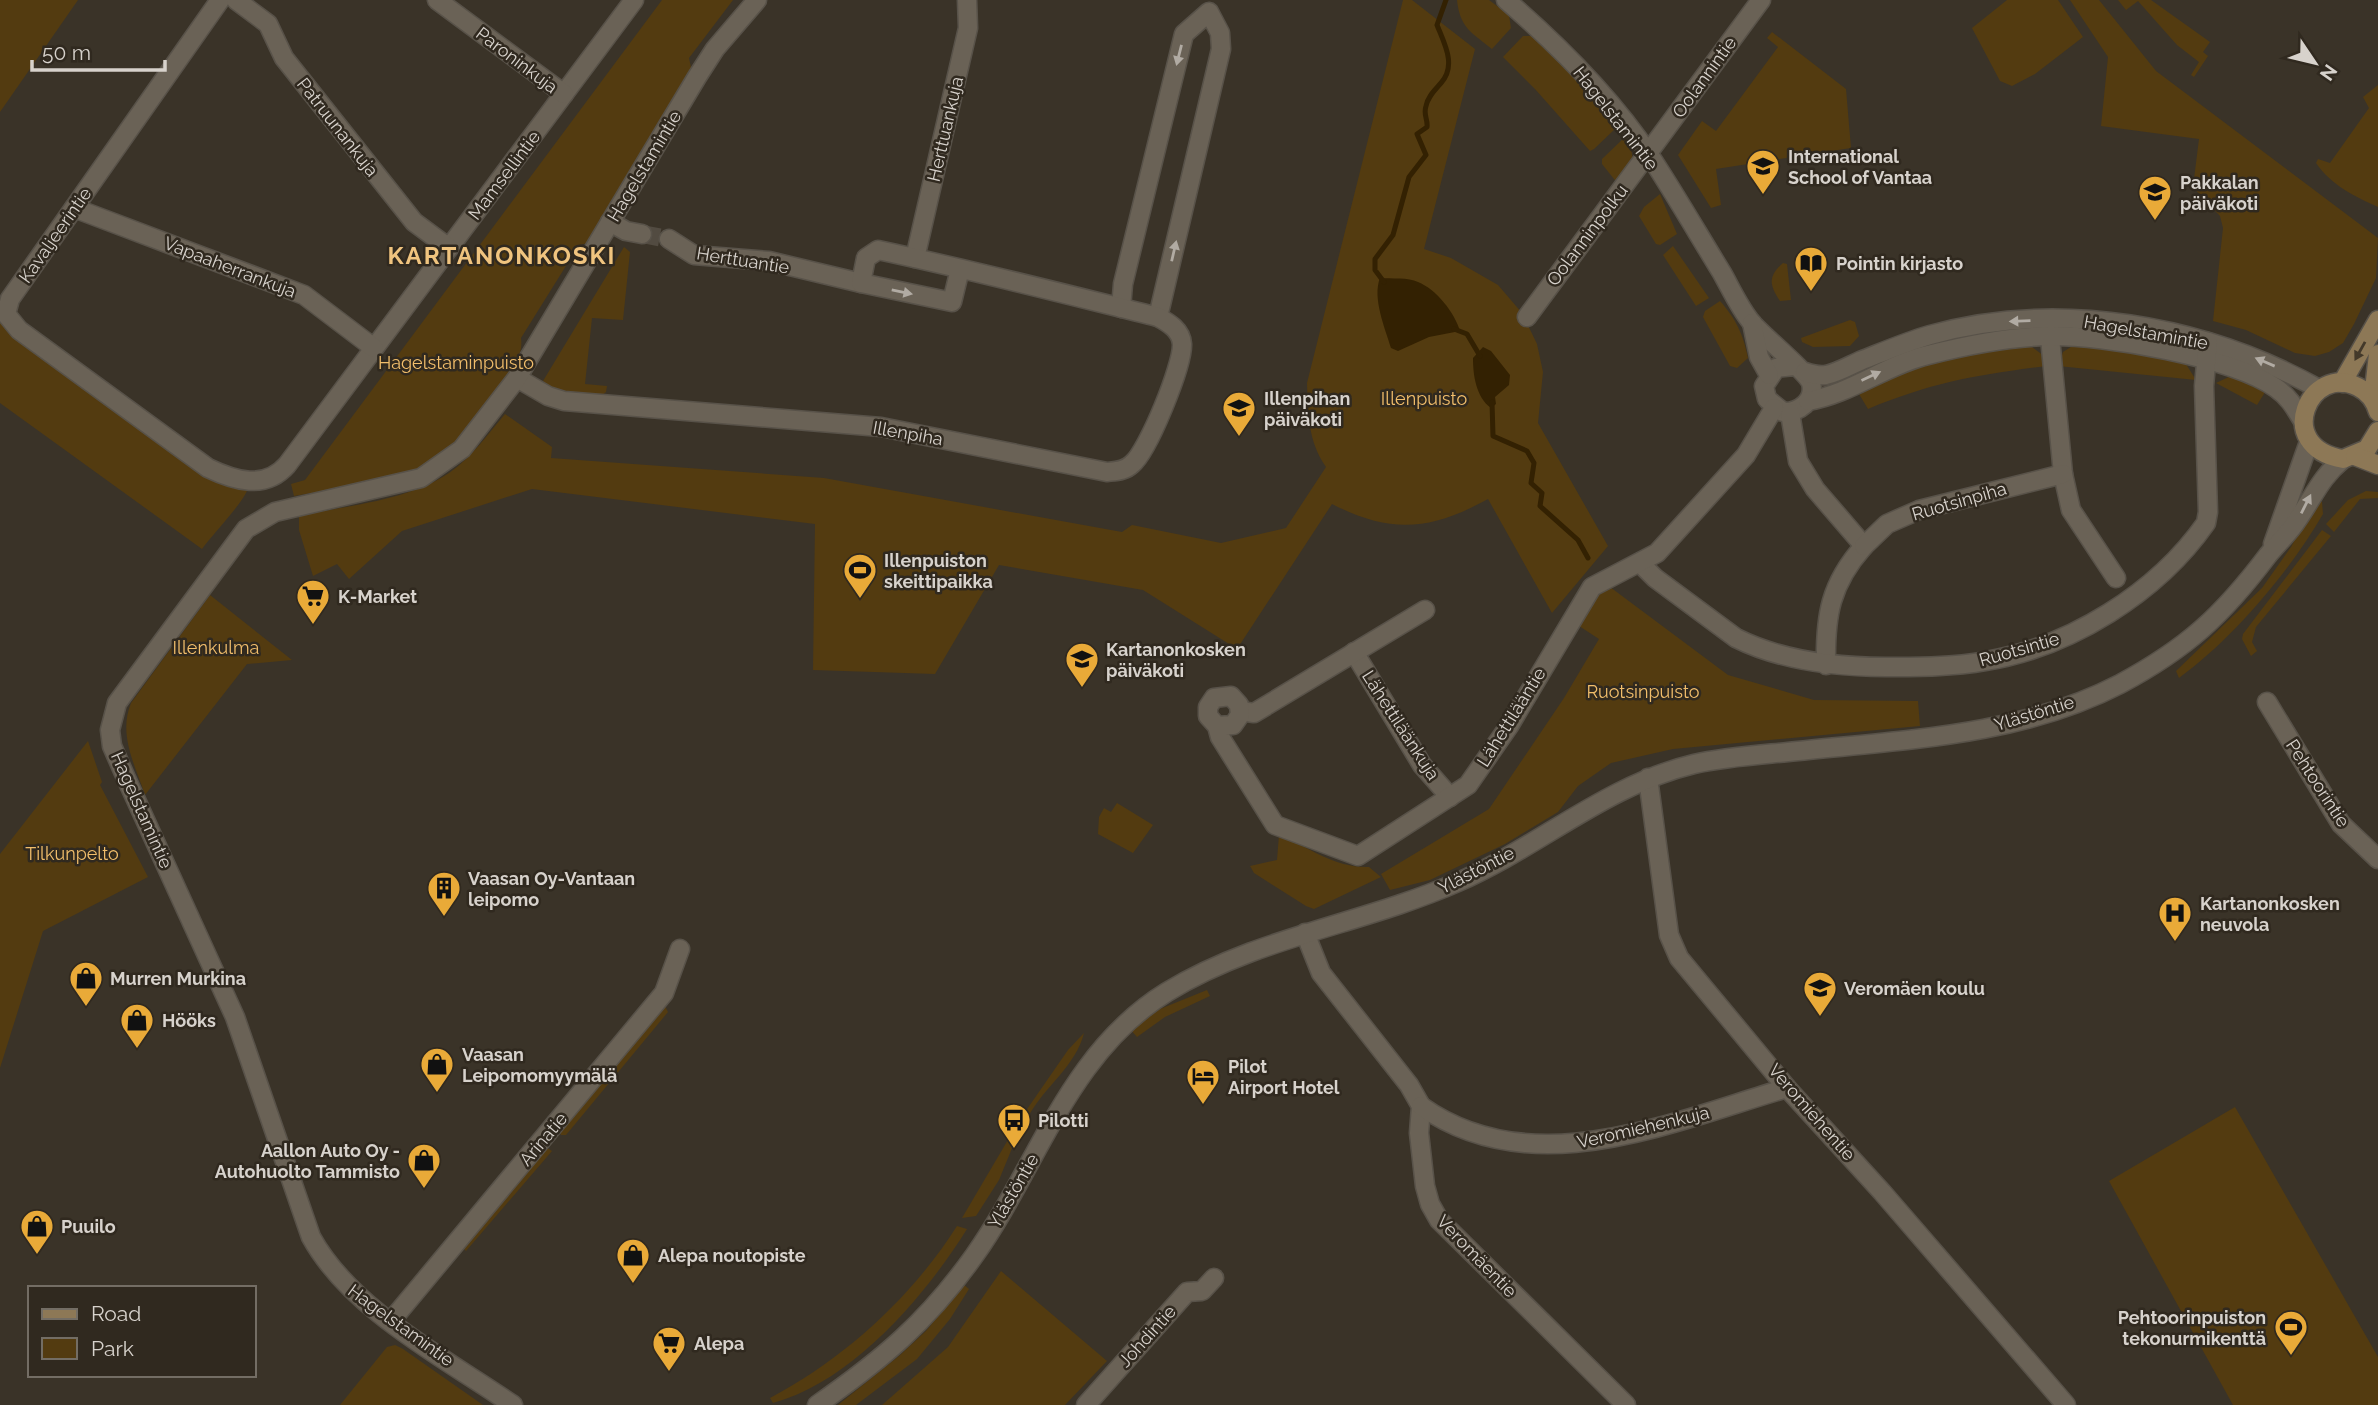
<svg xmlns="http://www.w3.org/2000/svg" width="2378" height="1405" font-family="Raleway,sans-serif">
<rect width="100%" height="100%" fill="#3a3328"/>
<g fill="#533b10">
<polygon points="0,0 78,0 0,112"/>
<path d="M662 0H733L689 58 692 72 645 145 589 243 579 245 521 338C524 360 507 376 494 393 482 410 470 430 455 444 414 484 347 486 294 496L291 484 305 480Z"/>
<path d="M1403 0H1412L1475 49 1424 249 1451 258 1498 285 1522 313 1537 344 1543 372 1538 423 1608 546 1552 613 1488 499C1430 531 1391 534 1332 504L1237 649 1143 590 999 565 935 674 813 670 815 524 532 489 402 531 349 579 337 564 313 576 299 530V516C348 505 407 501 449 473 471 458 488 434 505 414L552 447 551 458 824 478 1122 532 1132 525 1221 543 1286 528 1326 467C1308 441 1308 414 1307 383Z"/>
<path d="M1457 0H1489L1509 15 1511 28 1492 49C1471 32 1460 28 1457 0Z"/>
<polygon points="2007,0 2058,0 2083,37 2035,74 2012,86 2000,81 1972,28"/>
<polygon points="2070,0 2099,0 2156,71 2378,238 2376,278 2354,324 2343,343 2329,352 2315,356 2295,353 2246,330 2213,321 2223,228 2220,216 2193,187 2199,139 2101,126 2108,57"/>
<polygon points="2118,0 2151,0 2210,42 2203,52 2208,56 2194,77 2191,75 2199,62 2177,45 2138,1 2126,10"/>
<polygon points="1772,32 1846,89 1851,148 1716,169 1721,205 1711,208 1678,155 1702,121 1716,131 1778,47 1767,38"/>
<polygon points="1523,36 1533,36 1574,76 1616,128 1594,149 1590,151 1535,89 1503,57"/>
<path d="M2378 85V207C2355 197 2330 184 2316 163L2318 159 2330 163 2369 108 2363 97Z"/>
<polygon points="1624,138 1631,148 1633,161 1618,184 1602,164 1602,159"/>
<polygon points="1660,194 1677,234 1660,245 1656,244 1639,216 1644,207"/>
<polygon points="1673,246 1709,298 1696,306 1663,255"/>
<polygon points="624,247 630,252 623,320 592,318 585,384 607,386 606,392 600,397 553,389 543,381"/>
<path d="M1783 263 1787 264 1791 300 1780 301C1769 285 1768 276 1783 263Z"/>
<path d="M1720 301C1736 319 1743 334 1748 358L1737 368 1730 366 1703 317 1705 311Z"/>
<path d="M0 320 4 326 163 442 248 488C245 501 212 535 202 549L0 403Z"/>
<polygon points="1850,320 1855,322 1859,336 1850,346 1813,347 1802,342 1801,338"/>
<path d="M2028 344 2044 356 2046 366C1977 375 1933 382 1868 409L1856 389C1913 365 1967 352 2028 344Z"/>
<polygon points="2074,345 2184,361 2196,380 2058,366 2063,352"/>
<polygon points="2233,375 2267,389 2257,405 2216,383"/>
<polygon points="2366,491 2378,492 2378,498 2360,499 2334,532 2326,524 2348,500"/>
<path d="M2317 499 2322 502 2323 514C2290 571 2233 639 2179 678L2176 671 2262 588 2291 547Z"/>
<polygon points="2322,530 2331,536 2256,627 2252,642 2257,651 2251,656 2242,639 2243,634"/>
<polygon points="1610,587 1728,675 1814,700 1918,701 1920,726 1673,749 1611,763 1578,786 1558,812 1505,844 1430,880 1390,890 1381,874 1489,809 1564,698 1599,639 1576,624 1597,593"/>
<path d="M210 595 292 660 247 664 145 795C135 765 118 735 131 703Z"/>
<polygon points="88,741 102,782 100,785 148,877 43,931 0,1068 0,854"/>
<polygon points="1117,803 1153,825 1133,853 1098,834 1099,817 1104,808 1111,812"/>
<path d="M1279 835C1309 847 1334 868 1369 867L1381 877 1314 909 1306 906 1254 873 1250 866 1277 860Z"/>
<polygon points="1207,990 1210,996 1165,1017 1137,1037 1131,1030 1160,1009"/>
<polygon points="665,1006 668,1012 566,1135 561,1135 559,1131"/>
<path d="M1084 1033C1076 1066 1044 1087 1028 1117L1023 1115 1068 1050Z"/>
<polygon points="2235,1107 2378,1357 2378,1405 2233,1405 2109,1181"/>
<polygon points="1012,1133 1017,1136 999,1180 976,1216 962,1218"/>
<polygon points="546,1147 552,1151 466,1251 462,1247"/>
<path d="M957 1226 967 1229C926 1295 852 1382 773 1403L770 1398C844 1359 912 1297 957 1226Z"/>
<polygon points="1001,1271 1107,1361 1065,1405 882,1405 948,1347"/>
<polygon points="964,1285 969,1289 950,1319 917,1359 856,1405 838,1405 899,1356 926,1331"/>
<polygon points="395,1345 403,1349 483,1405 340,1405 387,1347"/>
</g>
<g fill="#332102">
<path d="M1380 278C1392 279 1408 277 1418 282 1436 289 1455 313 1460 331L1429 337 1398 351 1391 348C1385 328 1372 298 1380 278Z"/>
<path d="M1483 347 1491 351 1510 375 1509 385 1495 397 1496 404 1491 408C1476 397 1473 375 1473 358Z"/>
</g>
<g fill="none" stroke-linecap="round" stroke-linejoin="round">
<g stroke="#332102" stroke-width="5">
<path d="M1384 282 1375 270V259L1393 235 1409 177 1426 155 1417 134 1427 127C1428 119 1423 115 1426 106 1428 96 1435 90 1441 83 1457 65 1444 43 1437 25L1446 0"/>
<polyline points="1454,329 1467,334 1480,356"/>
<polyline points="1492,402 1493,436 1527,451 1534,463 1531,483 1542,493 1540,506 1578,540 1588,558"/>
</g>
<polyline stroke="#524b41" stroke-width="18" stroke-dasharray="18 9" stroke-linecap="butt" points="642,234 669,239"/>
<defs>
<g id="minor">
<path d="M220 0 10 299 6 314 19 330 208 468C235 481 265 490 287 465L634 0"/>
<polyline points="236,0 268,24 284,58 414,222 449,248"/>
<polyline points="437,0 564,94"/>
<path d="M1506 0C1558 45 1611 97 1650 156 1675 194 1698 234 1722 273 1731 289 1740 309 1752 323 1763 336 1807 372 1811 383 1816 401 1798 413 1783 412L1767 399 1764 386 1776 368 1794 366"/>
<polyline points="74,208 304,295 374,348"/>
<polyline points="610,222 626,231 642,234"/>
<polyline points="669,239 694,255 769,261 861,283"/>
<polyline points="915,258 968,28 967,0"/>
<polyline points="1121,308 1123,284 1184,34 1209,12 1220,33 1221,49 1158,317"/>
<polyline points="1527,317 1761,0"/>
<polyline points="1752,323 1759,357 1769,375"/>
<polyline points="2049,327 2063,474 2071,510 2116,578"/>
<path d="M1805 372C1811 374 1819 376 1826 375 1837 373 1849 366 1860 361 1883 352 1906 342 1930 335 2059 299 2204 325 2319 389"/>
<path d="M517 378 548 396 564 401 881 427 1107 472C1116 471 1125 471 1132 464 1148 451 1183 365 1182 344 1181 330 1169 323 1158 317 1065 294 972 270 878 250L866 258 861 283 952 302 960 269"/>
<path d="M1808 401C1850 394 1886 365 1928 355 1967 345 2008 337 2049 336 2104 335 2231 357 2276 388 2289 397 2295 408 2303 421"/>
<path d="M1790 413 1798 461 1815 489 1864 546C1830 584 1825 616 1826 665"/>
<polyline points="1864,546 1887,524 1919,510 2063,474"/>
<path d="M1640 563 1655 578 1736 638C1782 661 1836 667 1886 667 1919 667 1953 667 1986 661 2070 647 2157 593 2206 523L2208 512 2204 386 2208 342"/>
<polyline points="1354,652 1422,765 1450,797"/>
<polyline points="2267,702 2341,824 2378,859"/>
<polyline points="1240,711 1254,713 1425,610"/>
<polyline points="1217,726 1233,725 1240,715 1239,705 1231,696 1214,698 1208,707 1208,716 1217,726 1220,737 1275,825 1358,856 1468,785 1509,726 1592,587 1657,553 1746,455 1774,408"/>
<polyline points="1648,778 1669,935 1679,958 1787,1088 1882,1192 2066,1405"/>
<polyline points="1305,933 1321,973 1409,1085 1421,1106 1419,1133 1425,1186 1430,1204 1439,1220 1626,1405"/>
<path d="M1421 1106C1532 1185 1671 1122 1787 1088"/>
<polyline points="391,1321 664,993 680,949"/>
<path d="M513 1405C445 1358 351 1310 311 1237L235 1017 126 778 112 746 110 730 117 703 246 529 275 512 421 478 462 449 517 378 697 77 715 49 757 0"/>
<polyline points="1086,1405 1187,1292 1202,1291 1214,1278"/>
</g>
<g id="tertiary">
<polyline points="2273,544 2309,442"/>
<path d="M817 1405C883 1359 927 1322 974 1256 1038 1166 1068 1053 1167 992 1257 937 1363 924 1458 882 1540 846 1606 785 1694 764 1725 757 1757 755 1788 752 1899 740 2018 737 2120 684 2187 648 2222 616 2268 555 2278 543 2290 532 2298 519 2314 496 2321 477 2343 459"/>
</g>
<g id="secondary">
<polyline points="2342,383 2378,320"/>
<polyline points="2373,399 2378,354"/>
<path d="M2378 412C2375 401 2368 392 2358 387 2310 362 2272 447 2343 459L2367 449 2378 431"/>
<polyline points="2355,456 2378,465"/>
</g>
</defs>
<use href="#minor" stroke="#585249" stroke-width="21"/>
<use href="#tertiary" stroke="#585249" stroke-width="21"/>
<use href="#secondary" stroke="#585249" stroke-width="21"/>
<use href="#minor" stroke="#6a6256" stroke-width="18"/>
<use href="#tertiary" stroke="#6a6256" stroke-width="18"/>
<use href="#secondary" stroke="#8d7856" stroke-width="18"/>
</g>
<defs><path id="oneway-solid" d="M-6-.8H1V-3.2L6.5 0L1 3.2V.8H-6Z" transform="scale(1.75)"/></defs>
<g fill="#b1aba3">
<use href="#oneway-solid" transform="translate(1179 55) rotate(104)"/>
<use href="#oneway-solid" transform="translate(1174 251) rotate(-77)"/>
<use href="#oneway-solid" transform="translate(902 292) rotate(12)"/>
<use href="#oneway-solid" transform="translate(2020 321) rotate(178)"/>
<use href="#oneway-solid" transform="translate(2265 362) rotate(-157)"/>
<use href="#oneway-solid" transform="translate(1871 376) rotate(-25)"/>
<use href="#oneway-solid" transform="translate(2306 504) rotate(-63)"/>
</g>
<use fill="#43392a" href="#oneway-solid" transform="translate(2360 351) rotate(119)"/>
<defs>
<symbol id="school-pin" viewBox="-11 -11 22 30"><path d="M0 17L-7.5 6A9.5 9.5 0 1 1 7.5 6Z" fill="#e9aa38" stroke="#30291f"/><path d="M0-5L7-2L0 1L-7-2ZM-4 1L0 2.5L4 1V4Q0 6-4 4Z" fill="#111"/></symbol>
<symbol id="library-pin" viewBox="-11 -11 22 30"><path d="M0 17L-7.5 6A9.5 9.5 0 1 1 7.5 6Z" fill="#e9aa38" stroke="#30291f"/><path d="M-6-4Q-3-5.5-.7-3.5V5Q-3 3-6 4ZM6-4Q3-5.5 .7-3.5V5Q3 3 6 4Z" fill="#111"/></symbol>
<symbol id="stadium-pin" viewBox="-11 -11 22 30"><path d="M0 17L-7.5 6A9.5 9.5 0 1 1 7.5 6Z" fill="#e9aa38" stroke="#30291f"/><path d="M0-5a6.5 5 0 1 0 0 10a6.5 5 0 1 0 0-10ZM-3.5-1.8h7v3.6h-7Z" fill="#111"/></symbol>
<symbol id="supermarket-pin" viewBox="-11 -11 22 30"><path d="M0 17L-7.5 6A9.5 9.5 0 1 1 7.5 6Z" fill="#e9aa38" stroke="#30291f"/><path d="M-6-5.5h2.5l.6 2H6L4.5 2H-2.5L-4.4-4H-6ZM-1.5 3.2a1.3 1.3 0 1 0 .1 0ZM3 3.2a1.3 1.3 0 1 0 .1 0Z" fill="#111"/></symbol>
<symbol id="building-pin" viewBox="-11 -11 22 30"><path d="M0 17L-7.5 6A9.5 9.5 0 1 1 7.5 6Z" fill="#e9aa38" stroke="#30291f"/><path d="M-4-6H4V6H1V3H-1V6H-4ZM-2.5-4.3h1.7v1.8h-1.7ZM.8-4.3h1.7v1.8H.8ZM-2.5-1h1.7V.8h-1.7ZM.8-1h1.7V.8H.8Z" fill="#111"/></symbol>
<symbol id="hospital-pin" viewBox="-11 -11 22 30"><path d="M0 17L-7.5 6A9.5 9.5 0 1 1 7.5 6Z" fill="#e9aa38" stroke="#30291f"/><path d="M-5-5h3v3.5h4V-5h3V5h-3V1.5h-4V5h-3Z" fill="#111"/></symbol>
<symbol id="shop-pin" viewBox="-11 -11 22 30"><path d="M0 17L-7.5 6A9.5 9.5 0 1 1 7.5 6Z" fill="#e9aa38" stroke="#30291f"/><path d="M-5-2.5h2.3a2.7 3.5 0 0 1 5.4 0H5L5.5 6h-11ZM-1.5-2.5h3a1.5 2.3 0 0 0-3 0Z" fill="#111"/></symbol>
<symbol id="hotel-pin" viewBox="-11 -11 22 30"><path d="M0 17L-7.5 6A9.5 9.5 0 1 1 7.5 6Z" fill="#e9aa38" stroke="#30291f"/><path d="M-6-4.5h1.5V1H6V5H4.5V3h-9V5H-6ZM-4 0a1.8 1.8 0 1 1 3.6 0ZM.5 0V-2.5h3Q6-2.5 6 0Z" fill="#111"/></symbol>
<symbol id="bus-pin" viewBox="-11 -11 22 30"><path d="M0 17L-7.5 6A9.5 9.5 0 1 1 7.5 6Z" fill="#e9aa38" stroke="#30291f"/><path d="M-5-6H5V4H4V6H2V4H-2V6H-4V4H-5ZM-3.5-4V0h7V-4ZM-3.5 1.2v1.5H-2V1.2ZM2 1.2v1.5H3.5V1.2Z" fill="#111"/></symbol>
</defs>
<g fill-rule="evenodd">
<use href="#school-pin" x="1744" y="147" width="38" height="52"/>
<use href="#school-pin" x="2136" y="173" width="38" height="52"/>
<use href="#library-pin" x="1792" y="244" width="38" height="52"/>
<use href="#school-pin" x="1220" y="389" width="38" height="52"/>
<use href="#stadium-pin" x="841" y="551" width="38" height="52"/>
<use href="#supermarket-pin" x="294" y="577" width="38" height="52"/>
<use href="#school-pin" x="1063" y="640" width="38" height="52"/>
<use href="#building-pin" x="425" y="869" width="38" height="52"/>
<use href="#hospital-pin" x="2156" y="894" width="38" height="52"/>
<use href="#shop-pin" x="67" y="959" width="38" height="52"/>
<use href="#school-pin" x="1801" y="969" width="38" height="52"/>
<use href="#shop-pin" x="118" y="1001" width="38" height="52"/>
<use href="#shop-pin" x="418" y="1045" width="38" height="52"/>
<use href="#hotel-pin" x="1184" y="1057" width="38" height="52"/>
<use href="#bus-pin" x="995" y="1101" width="38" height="52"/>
<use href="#shop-pin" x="405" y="1141" width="38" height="52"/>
<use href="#shop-pin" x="18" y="1207" width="38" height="52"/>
<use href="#shop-pin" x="614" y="1236" width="38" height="52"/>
<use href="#stadium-pin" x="2272" y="1308" width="38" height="52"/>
<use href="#supermarket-pin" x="650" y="1324" width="38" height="52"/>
</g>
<g text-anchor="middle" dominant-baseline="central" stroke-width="5" stroke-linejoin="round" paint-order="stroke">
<g font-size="18" fill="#d7d2cc" stroke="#30291f">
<text transform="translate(517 60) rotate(37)">Paroninkuja</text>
<text transform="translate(1704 77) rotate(-54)">Oolannintie</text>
<text transform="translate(1616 118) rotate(52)">Hagelstamintie</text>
<text transform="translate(338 127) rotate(52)">Patruunankuja</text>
<text transform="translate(945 129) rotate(-77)">Herttuankuja</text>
<text transform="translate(644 166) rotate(-59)">Hagelstamintie</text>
<text transform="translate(504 175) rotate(-53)">Mamsellintie</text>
<text transform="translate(55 235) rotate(-55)">Kavaljeerintie</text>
<text transform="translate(1587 235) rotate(-53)">Oolanninpolku</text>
<text transform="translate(743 260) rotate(9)">Herttuantie</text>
<text transform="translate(230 267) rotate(21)">Vapaaherrankuja</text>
<text transform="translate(2146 332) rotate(10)">Hagelstamintie</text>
<text transform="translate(908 433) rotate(10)">Illenpiha</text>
<text transform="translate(1959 501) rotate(-16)">Ruotsinpiha</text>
<text transform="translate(2019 649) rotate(-16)">Ruotsintie</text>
<text transform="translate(2034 713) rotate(-17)">Ylästöntie</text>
<text transform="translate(1511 717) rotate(-58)">Lähettilääntie</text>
<text transform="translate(1401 725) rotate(57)">Lähettiläänkuja</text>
<text transform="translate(2318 783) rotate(57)">Pehtoorintie</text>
<text transform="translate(142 810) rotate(66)">Hagelstamintie</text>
<text transform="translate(1476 870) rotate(-27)">Ylästöntie</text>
<text transform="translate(1812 1112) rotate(49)">Veromiehentie</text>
<text transform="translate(1643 1127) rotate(-13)">Veromiehenkuja</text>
<text transform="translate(543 1139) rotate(-50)">Arinatie</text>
<text transform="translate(1013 1191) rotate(-60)">Ylästöntie</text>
<text transform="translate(1477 1256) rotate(46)">Veromäentie</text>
<text transform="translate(401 1325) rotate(36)">Hagelstamintie</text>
<text transform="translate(1147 1336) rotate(-48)">Johdintie</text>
</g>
<g font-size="18" font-weight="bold" fill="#d7d2cc" stroke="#30291f" text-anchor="start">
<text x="1788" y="156">International<tspan x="1788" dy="21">School of Vantaa</tspan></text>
<text x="2180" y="182">Pakkalan<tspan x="2180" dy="21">päiväkoti</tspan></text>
<text x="1836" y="263">Pointin kirjasto</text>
<text x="1264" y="398">Illenpihan<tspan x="1264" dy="21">päiväkoti</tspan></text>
<text x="884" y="560">Illenpuiston<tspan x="884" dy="21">skeittipaikka</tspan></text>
<text x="338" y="596">K-Market</text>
<text x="1106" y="649">Kartanonkosken<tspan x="1106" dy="21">päiväkoti</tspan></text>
<text x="468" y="878">Vaasan Oy-Vantaan<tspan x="468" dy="21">leipomo</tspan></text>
<text x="2200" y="903">Kartanonkosken<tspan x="2200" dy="21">neuvola</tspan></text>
<text x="110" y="978">Murren Murkina</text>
<text x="1844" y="988">Veromäen koulu</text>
<text x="162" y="1020">Hööks</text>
<text x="462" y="1054">Vaasan<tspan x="462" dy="21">Leipomomyymälä</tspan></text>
<text x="1228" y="1066">Pilot<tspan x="1228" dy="21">Airport Hotel</tspan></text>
<text x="1038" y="1120">Pilotti</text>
<text x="400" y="1150" text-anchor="end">Aallon Auto Oy -<tspan x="400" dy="21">Autohuolto Tammisto</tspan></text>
<text x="61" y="1226">Puuilo</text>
<text x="658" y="1255">Alepa noutopiste</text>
<text x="2266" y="1317" text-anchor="end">Pehtoorinpuiston<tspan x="2266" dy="21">tekonurmikenttä</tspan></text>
<text x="694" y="1343">Alepa</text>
</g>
<g font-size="18" fill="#f2be6b" stroke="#30291f">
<text x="456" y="362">Hagelstaminpuisto</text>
<text x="1424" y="398">Illenpuisto</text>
<text x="216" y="647">Illenkulma</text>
<text x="1643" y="691">Ruotsinpuisto</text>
<text x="72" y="853">Tilkunpelto</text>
</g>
<g font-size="24" font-weight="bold" letter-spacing="2" fill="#f0c47f" stroke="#30291f">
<text x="502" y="255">KARTANONKOSKI</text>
</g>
</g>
<rect x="28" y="1286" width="228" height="91" fill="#30291f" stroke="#736d64" stroke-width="2"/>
<rect x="42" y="1309" width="35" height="10" fill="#8d7856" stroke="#736d64" stroke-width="2"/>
<text x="91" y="1321" font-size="21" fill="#d7d2cc">Road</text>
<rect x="42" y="1338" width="35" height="21" fill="#533b10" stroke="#736d64" stroke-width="2"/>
<text x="91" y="1356" font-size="21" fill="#d7d2cc">Park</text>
<g transform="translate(2315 63) rotate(125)" stroke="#30291f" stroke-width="5" paint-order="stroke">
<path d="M0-5L12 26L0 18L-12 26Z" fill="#d7d2cc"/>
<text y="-10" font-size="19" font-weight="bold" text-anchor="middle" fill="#d7d2cc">N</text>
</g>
<path d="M32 60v10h133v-10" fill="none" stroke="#d7d2cc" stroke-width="3.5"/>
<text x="42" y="60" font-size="21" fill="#d7d2cc" stroke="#30291f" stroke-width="5" paint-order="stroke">50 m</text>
</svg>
